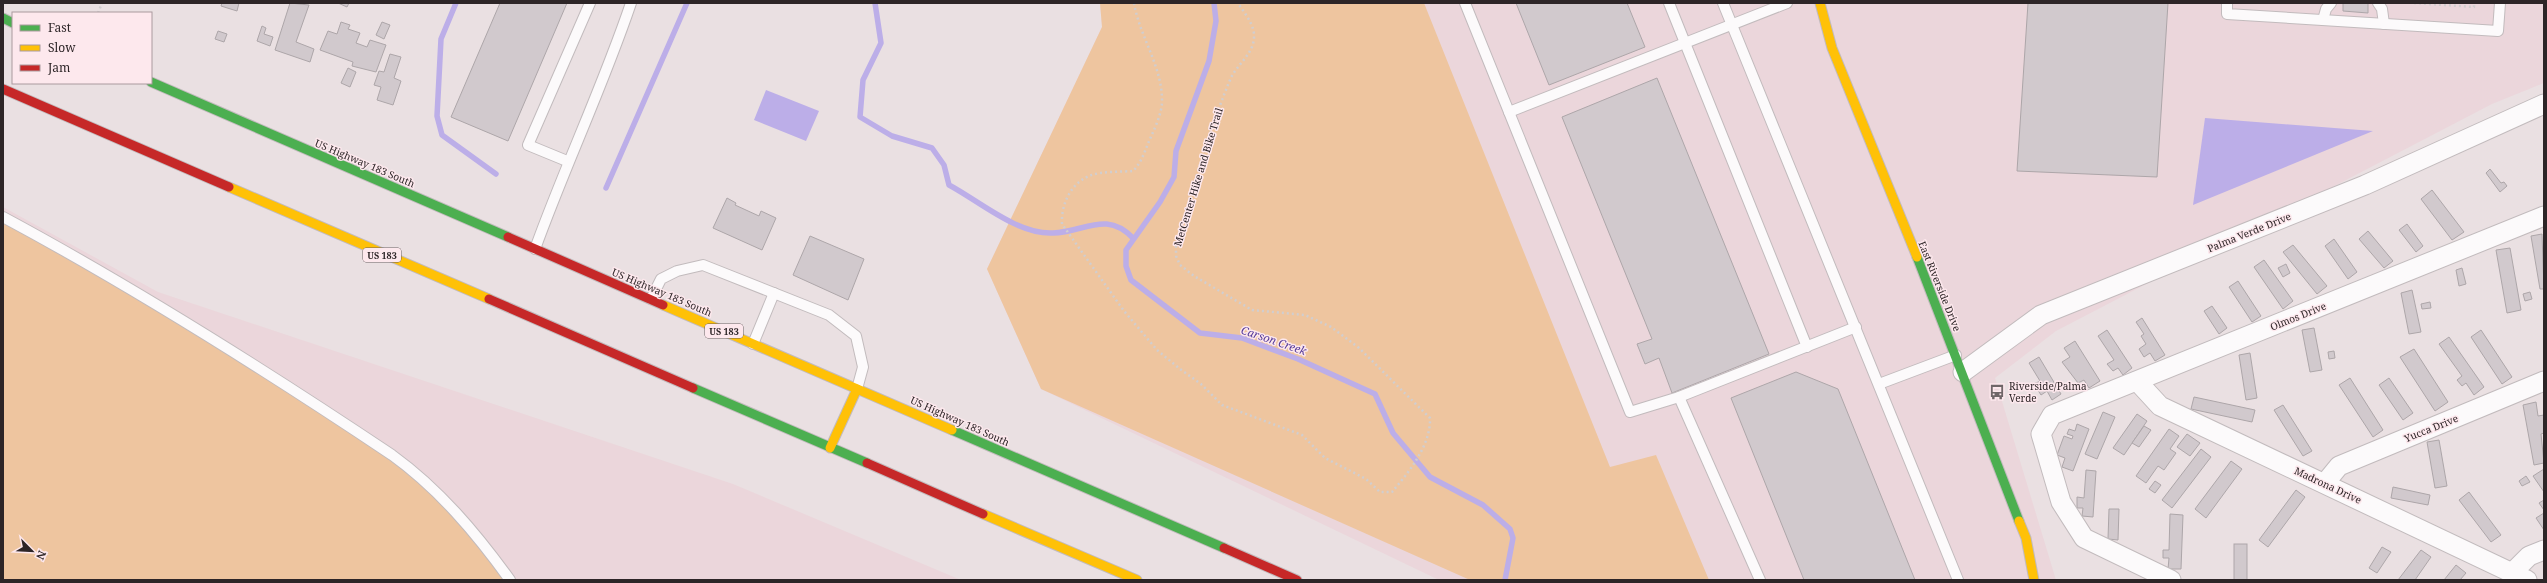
<svg xmlns="http://www.w3.org/2000/svg" width="2547" height="583" font-family="'Noto Serif',serif">
<rect width="100%" height="100%" fill="#eae0e2"/>
<g fill="#ebd6db">
<polygon points="1100,3 2544,3 2544,83 2492,104 2056,331 1995,378 2056,580 1439,580 1041,389 987,269 1102,27"/>
<polygon points="3,207 158,292 733,484 961,580 3,580"/>
</g>
<g fill="#eec59f">
<polygon points="1100,3 1424,3 1610,467 1656,455 1709,580 1470,580 1041,389 987,269 1102,27"/>
<path d="M3 220C96 271 187 325 276 384 314 409 355 432 391 460 434 493 472 536 504 580H3Z"/>
</g>
<g fill="#bcaee8">
<polygon points="766,90 819,111 806,141 754,120"/>
<polygon points="2205,118 2373,131 2193,205"/>
</g>
<g fill="none" stroke-linecap="round" stroke-linejoin="round">
<g stroke="#bcaee8" stroke-width="5.5">
<polyline points="456,3 441,39 437,116 442,135 496,174"/>
<path d="M875 3 881 43 863 80 860 117 892 136 932 148 944 165 949 185C979 201 1018 235 1053 233 1085 232 1106 210 1133 238"/>
<polyline points="1214,3 1216,21 1209,61 1176,151 1174,177 1160,202 1126,250 1126,266 1131,280 1200,333 1242,338 1298,359 1375,394 1393,433 1430,477 1483,505 1510,529 1513,538 1505,580"/>
<polyline points="606,188 687,3"/>
</g>
</g>
<g fill="#d1c9cd" stroke="#ada6a9">
<polygon points="222,3 239,3 237,11 221,6"/>
<polygon points="290,3 309,5 296,42 314,49 310,62 275,50"/>
<polygon points="338,3 349,3 347,7"/>
<polygon points="500,3 567,3 508,141 451,117"/>
<polygon points="1516,3 1627,3 1645,47 1549,85"/>
<polygon points="2028,3 2168,3 2157,177 2017,171"/>
<polygon points="2343,3 2368,3 2368,13 2343,11"/>
<polygon points="341,22 350,25 348,29 360,33 356,43 367,47 370,40 386,45 376,72 352,66 353,62 320,50 328,31 337,34"/>
<polygon points="382,22 390,25 384,39 376,35"/>
<polygon points="262,26 266,28 264,34 273,37 270,46 257,41"/>
<polygon points="218,31 227,34 224,42 215,39"/>
<polygon points="390,54 401,57 394,78 401,81 393,105 377,100 381,87 374,85 379,71 384,72"/>
<polygon points="348,68 356,72 350,87 341,83"/>
<polygon points="1657,78 1769,354 1672,393 1659,358 1645,364 1637,344 1652,339 1562,117"/>
<polygon points="2490,169 2501,183 2504,182 2507,186 2500,192 2486,173"/>
<polygon points="2432,190 2464,232 2452,240 2421,199"/>
<polygon points="727,198 736,203 735,205 759,216 761,211 776,218 762,250 713,228"/>
<polygon points="2407,224 2423,246 2416,252 2399,230"/>
<polygon points="2368,231 2393,261 2384,268 2359,239"/>
<polygon points="2542,234 2544,289 2540,289 2531,236"/>
<polygon points="810,236 864,259 848,300 793,275"/>
<polygon points="2334,239 2357,272 2348,279 2325,246"/>
<polygon points="2293,245 2327,286 2317,294 2283,252"/>
<polygon points="2510,248 2521,310 2507,313 2496,250"/>
<polygon points="2264,260 2293,301 2283,309 2254,267"/>
<polygon points="2286,264 2290,273 2283,277 2278,268"/>
<polygon points="2462,268 2466,284 2459,286 2456,270"/>
<polygon points="2238,281 2261,316 2252,322 2229,287"/>
<polygon points="2412,290 2421,332 2409,334 2401,293"/>
<polygon points="2530,292 2532,299 2525,301 2523,294"/>
<polygon points="2430,302 2431,308 2422,309 2421,304"/>
<polygon points="2212,306 2227,328 2219,334 2204,311"/>
<polygon points="2142,318 2165,355 2155,361 2150,353 2144,357 2139,349 2146,344 2141,336 2144,334 2136,322"/>
<polygon points="2314,328 2322,370 2310,372 2302,330"/>
<polygon points="2107,330 2132,368 2123,375 2118,368 2113,371 2107,364 2114,360 2098,336"/>
<polygon points="2481,330 2512,377 2502,384 2471,337"/>
<polygon points="2449,337 2484,387 2474,395 2466,383 2462,386 2457,380 2462,376 2439,344"/>
<polygon points="2075,341 2100,381 2089,388 2084,380 2078,383 2062,362 2070,357 2064,348"/>
<polygon points="2414,349 2448,402 2435,411 2400,357"/>
<polygon points="2334,351 2335,358 2329,359 2328,352"/>
<polygon points="2250,353 2257,398 2246,400 2239,355"/>
<polygon points="2039,357 2061,394 2052,400 2047,391 2041,395 2034,384 2040,381 2029,363"/>
<polygon points="1796,372 1838,389 1915,580 1804,580 1731,398"/>
<polygon points="2350,378 2383,430 2373,437 2339,385"/>
<polygon points="2389,378 2413,413 2403,420 2379,385"/>
<polygon points="2194,397 2255,410 2252,422 2191,409"/>
<polygon points="2536,402 2538,416 2544,415 2544,433 2541,434 2544,463 2534,465 2523,405"/>
<polygon points="2283,405 2312,451 2303,456 2274,410"/>
<polygon points="2103,412 2115,417 2097,459 2085,454"/>
<polygon points="2137,414 2147,421 2124,455 2113,448"/>
<polygon points="2077,424 2089,429 2073,471 2062,467 2065,458 2057,455 2064,436 2072,439 2073,436 2067,434 2069,429 2075,431"/>
<polygon points="2144,426 2151,430 2139,447 2132,443"/>
<polygon points="2169,429 2179,436 2170,449 2176,453 2164,470 2158,466 2146,483 2136,476"/>
<polygon points="2187,434 2200,443 2190,456 2177,447"/>
<polygon points="2439,440 2447,486 2435,488 2427,442"/>
<polygon points="2201,449 2211,457 2172,508 2162,500"/>
<polygon points="2231,461 2242,469 2206,518 2195,509"/>
<polygon points="2544,469 2544,492 2533,476"/>
<polygon points="2086,470 2096,471 2093,517 2082,516 2083,508 2077,508 2077,497 2084,498"/>
<polygon points="2526,476 2530,482 2522,486 2519,481"/>
<polygon points="2155,481 2161,485 2155,493 2149,489"/>
<polygon points="2393,487 2430,495 2428,505 2391,498"/>
<polygon points="2296,490 2305,497 2268,547 2259,540"/>
<polygon points="2469,492 2501,535 2491,542 2459,500"/>
<polygon points="2544,500 2544,510 2539,503"/>
<polygon points="2109,509 2119,509 2118,540 2108,539"/>
<polygon points="2544,513 2544,530 2536,518"/>
<polygon points="2170,514 2183,515 2181,569 2168,569 2169,558 2163,558 2163,550 2169,550"/>
<rect x="2234" y="544" width="13" height="36"/>
<polygon points="2382,547 2391,552 2377,573 2369,568"/>
<polygon points="2421,550 2431,557 2415,580 2398,580"/>
<polygon points="2456,565 2466,573 2460,580 2444,580"/>
</g>
<g fill="none" stroke-linecap="round" stroke-linejoin="round">
<defs>
<g id="lane">
<polyline points="1465,3 1630,412 1679,397 1856,327"/>
<polyline points="1669,3 1807,347"/>
<polyline points="1723,3 1958,580"/>
<polyline points="2227,3 2227,14 2498,31 2500,3"/>
<polyline points="2378,3 2382,9 2384,24"/>
<polyline points="2323,20 2326,9 2331,3"/>
<polyline points="1509,112 1787,3"/>
<polyline points="567,161 528,145 590,3"/>
<path d="M3 217C137 289 265 370 392 455 439 489 476 533 510 580"/>
<path d="M535 249C565 166 603 86 631 3"/>
<polyline points="651,299 661,279 677,271 703,265 829,315 856,336 863,367 857,389"/>
<polyline points="753,344 774,293"/>
<polyline points="1879,384 1956,355"/>
<polyline points="1679,397 1760,580"/>
</g>
<g id="street">
<polyline points="1963,372 2041,315 2365,185 2544,104"/>
<polyline points="2137,381 2160,406 2527,580"/>
<polyline points="2325,483 2339,466 2544,381"/>
<polyline points="2512,573 2529,556 2544,550"/>
<polyline points="2171,580 2084,538 2061,502 2041,434 2052,415 2544,216"/>
</g>
<g id="fast">
<polyline points="3,18 13,23"/>
<polyline points="151,82 508,237"/>
<polyline points="1917,257 2019,521"/>
<polyline points="693,388 867,463"/>
<polyline points="952,430 1224,548"/>
</g>
<g id="slow">
<polyline points="1820,3 1832,48 1917,257"/>
<polyline points="229,187 489,299"/>
<polyline points="663,305 952,430"/>
<polyline points="830,448 857,389"/>
<polyline points="983,514 1137,580"/>
<polyline points="2019,521 2026,538 2034,580"/>
</g>
<g id="jam">
<polyline points="3,89 229,187"/>
<polyline points="508,237 663,305"/>
<polyline points="489,299 693,388"/>
<polyline points="867,463 983,514"/>
<polyline points="1224,548 1297,580"/>
</g>
</defs>
<use href="#lane" stroke="#c2bbbd" stroke-width="12"/>
<use href="#street" stroke="#c2bbbd" stroke-width="21"/>
<use href="#fast" stroke="#c2bbbd" stroke-width="11"/>
<use href="#slow" stroke="#c2bbbd" stroke-width="11"/>
<use href="#jam" stroke="#c2bbbd" stroke-width="11"/>
<g stroke="#d1cecf" stroke-width="2.5" stroke-dasharray="2 3" stroke-linecap="butt">
<path d="M1134 3C1140 38 1163 67 1162 103 1161 115 1155 128 1150 139 1145 150 1142 162 1133 171 1120 172 1101 171 1089 176 1070 184 1061 205 1062 224L1124 311 1157 350 1180 369 1201 384 1222 405 1302 435 1325 458 1366 479 1380 492H1392C1409 472 1431 445 1430 418L1359 348 1331 327 1305 315 1252 310 1194 276 1180 265 1176 256V244C1193 189 1208 133 1230 80 1236 65 1253 55 1254 38 1255 25 1245 14 1238 3"/>
<polyline points="2414,3 2474,7 2474,3"/>
<polyline points="98,13 102,3"/>
</g>
<use href="#lane" stroke="#fcfafb" stroke-width="10"/>
<use href="#street" stroke="#fcfafb" stroke-width="19"/>
<use href="#fast" stroke="#4caf50" stroke-width="9"/>
<use href="#slow" stroke="#ffc107" stroke-width="9"/>
<use href="#jam" stroke="#c62828" stroke-width="9"/>
</g>
<defs>
<symbol id="bus-bare" viewBox="-9 -9 18 18"><path d="M-5-6H5V4H4V6H2V4H-2V6H-4V4H-5ZM-3.5-4V0h7V-4ZM-3.5 1.2v1.5H-2V1.2ZM2 1.2v1.5H3.5V1.2Z" fill="#6f6668" stroke="#fde8ed" stroke-width="2.5" paint-order="stroke"/></symbol>
</defs>
<g fill-rule="evenodd">
<use href="#bus-bare" x="1986" y="381" width="22" height="22"/>
</g>
<g text-anchor="middle" dominant-baseline="central" stroke-width="3" stroke-linejoin="round" paint-order="stroke">
<g fill="#fde8ed" stroke="#6b6062" stroke-width="1">
<rect x="363" y="248" width="38" height="14" rx="3"/>
<rect x="705" y="324" width="38" height="14" rx="3"/>
</g>
<g font-size="9" font-weight="bold" fill="#2d2527">
<text x="382" y="255">US 183</text>
<text x="724" y="331">US 183</text>
</g>
<g font-size="10" fill="#2d2527" stroke="#fde8ed">
<text transform="translate(365 163) rotate(23)">US Highway 183 South</text>
<text transform="translate(1198 177) rotate(-73)">MetCenter Hike and Bike Trail</text>
<text transform="translate(2249 232) rotate(-22)">Palma Verde Drive</text>
<text transform="translate(1940 286) rotate(68)">East Riverside Drive</text>
<text transform="translate(662 292) rotate(23)">US Highway 183 South</text>
<text transform="translate(2298 316) rotate(-22)">Olmos Drive</text>
<text transform="translate(960 421) rotate(24)">US Highway 183 South</text>
<text transform="translate(2431 428) rotate(-22)">Yucca Drive</text>
<text transform="translate(2328 485) rotate(25)">Madrona Drive</text>
</g>
<g font-size="10" fill="#2d2527" stroke="#fde8ed" text-anchor="start">
<text x="2009" y="386">Riverside/Palma<tspan x="2009" dy="12">Verde</tspan></text>
</g>
<g font-size="11" font-style="italic" fill="#533898" stroke="#fde8ed">
<text transform="translate(1274 340) rotate(19)">Carson Creek</text>
</g>
</g>
<rect width="2547" height="583" fill="none" stroke="#2d2527" stroke-width="8"/>
<rect x="12" y="12" width="140" height="72" fill="#fde8ed" stroke="#aa9a9e"/>
<rect x="20" y="25" width="20" height="6" fill="#4caf50" stroke="#aa9a9e"/>
<text x="48" y="32" font-size="12" fill="#2d2527">Fast</text>
<rect x="20" y="45" width="20" height="6" fill="#ffc107" stroke="#aa9a9e"/>
<text x="48" y="52" font-size="12" fill="#2d2527">Slow</text>
<rect x="20" y="65" width="20" height="6" fill="#c62828" stroke="#aa9a9e"/>
<text x="48" y="72" font-size="12" fill="#2d2527">Jam</text>
<g transform="translate(32 551) rotate(114)" stroke="#fde8ed" stroke-width="3" paint-order="stroke">
<path d="M0-3L7 15L0 10L-7 15Z" fill="#2d2527"/>
<text y="-6" font-size="11" font-weight="bold" text-anchor="middle" fill="#2d2527">N</text>
</g>
</svg>
